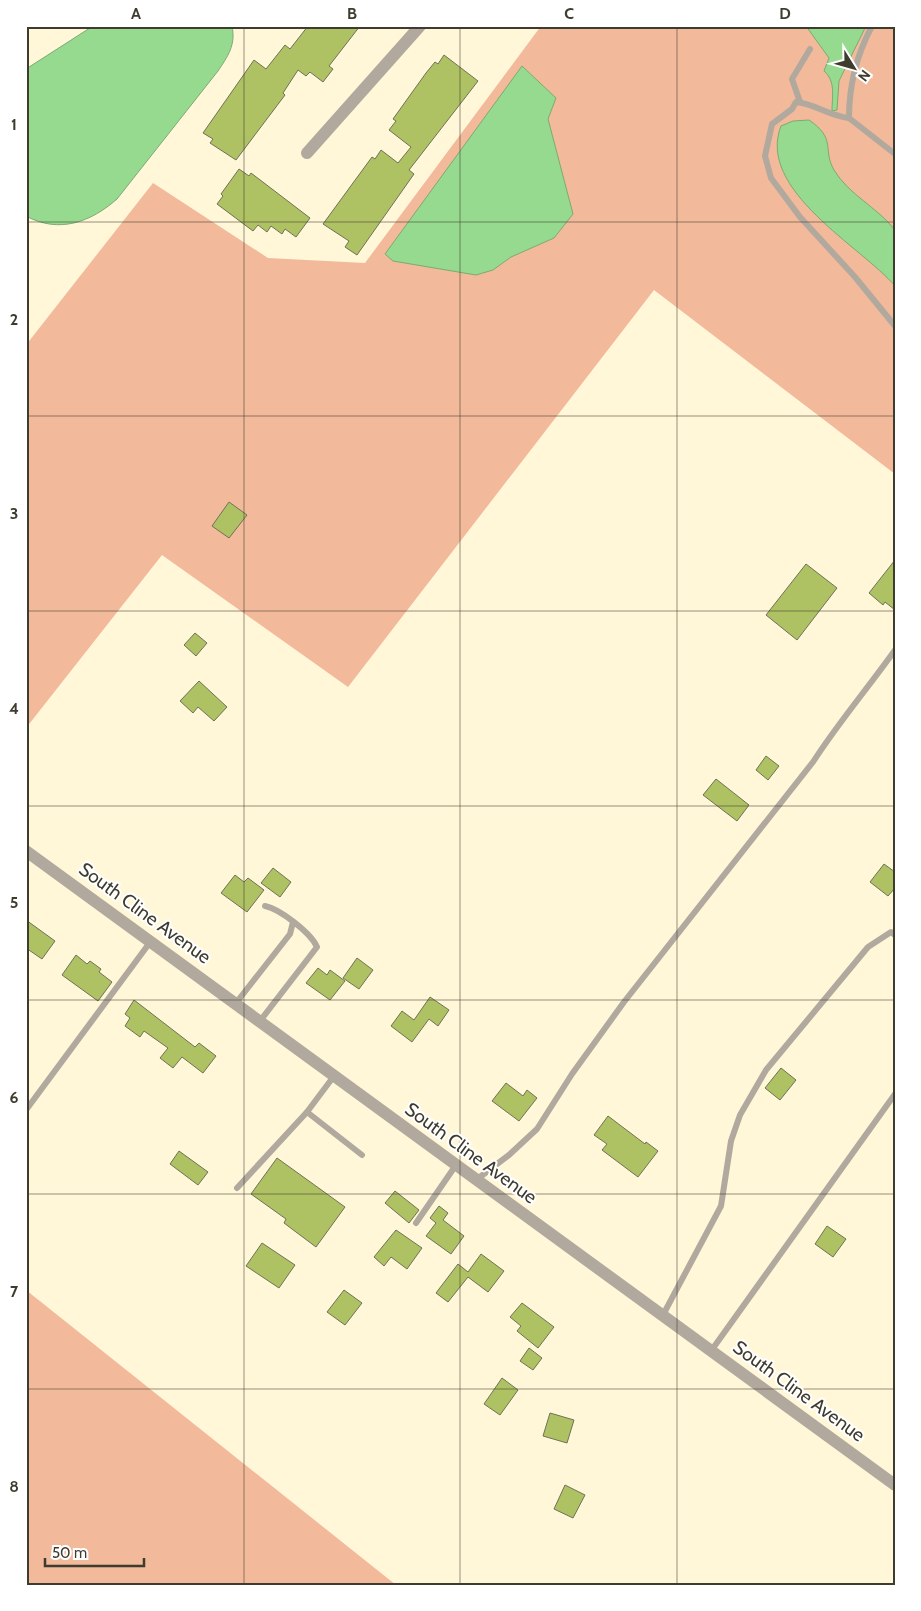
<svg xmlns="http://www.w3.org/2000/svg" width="921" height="1611" font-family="Cabin,sans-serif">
<rect width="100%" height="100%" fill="#fff7d8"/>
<g fill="#f2b99a">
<polygon points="541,26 895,26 895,474 654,290 348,687 162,555 26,728 26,345 153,183 268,258 365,263"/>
<polygon points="26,1290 396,1585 26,1585"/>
</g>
<g fill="#96da8f" stroke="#7caa72">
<path d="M93 26H232C236 45 228 56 218 71L117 199C91 222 59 234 26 216V69Z"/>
<path d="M806 26H866L839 81 837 110 832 111C832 97 836 81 824 71L829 58Z"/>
<polygon points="522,66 556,98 548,119 573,214 554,238 511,257 493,270 476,275 393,261 385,254"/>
<path d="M809 120C837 139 822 149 834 170 849 195 877 207 895 230V286C862 247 756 190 781 126L793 121Z"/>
</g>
<g fill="#afc263" stroke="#6d7358">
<polygon points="308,26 360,26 329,66 333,69 323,82 310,72 306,76 298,70 283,93 285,95 236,160 210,143 213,139 203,133 254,60 266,69 285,45 290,49"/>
<polygon points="444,55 478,81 409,170 414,174 357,255 345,247 349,241 323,224 372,157 375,159 381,150 398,163 411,147 389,130 396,121 393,119 426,73 435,62 438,64"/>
<polygon points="239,169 249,176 251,173 310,218 296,237 285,229 282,234 271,226 267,232 258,225 253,231 217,204 223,196 221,194"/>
<polygon points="229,502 247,515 229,538 212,526"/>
<polygon points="895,560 895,610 885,602 883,605 869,593"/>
<polygon points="806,564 837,588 797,640 766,615"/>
<polygon points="195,633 207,643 196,656 184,645"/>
<polygon points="199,681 227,707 214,721 198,707 193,713 180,701"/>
<polygon points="766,756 779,766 768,780 756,770"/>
<polygon points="716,779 749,805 737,821 703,795"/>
<polygon points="884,864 895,872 895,888 888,896 870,882"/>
<polygon points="273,868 291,882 280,897 261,883"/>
<polygon points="235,875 244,882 248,878 264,890 247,912 221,893"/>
<polygon points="26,920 55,941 42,959 26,948"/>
<polygon points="76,955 87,964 90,961 101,969 99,972 112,982 98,1001 62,975"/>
<polygon points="357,958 373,970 359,989 343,978"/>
<polygon points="318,968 327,975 330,970 345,981 330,1000 306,983"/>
<polygon points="430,997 449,1010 438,1026 429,1019 412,1042 391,1026 402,1011 414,1020"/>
<polygon points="134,1000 195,1047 199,1043 216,1056 203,1073 182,1057 173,1068 160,1058 168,1048 144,1031 140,1037 125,1026 130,1018 125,1014"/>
<polygon points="781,1068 796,1080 780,1100 765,1088"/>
<polygon points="506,1083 523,1096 527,1090 537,1098 519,1121 492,1101"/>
<polygon points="608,1116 645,1144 646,1142 658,1151 638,1177 602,1150 607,1144 594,1135"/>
<polygon points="179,1151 208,1172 198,1185 170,1164"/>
<polygon points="277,1158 345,1207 316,1247 284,1223 286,1219 251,1194"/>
<polygon points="395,1191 419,1210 409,1223 385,1203"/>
<polygon points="439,1206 448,1213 443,1220 464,1236 451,1254 426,1236 436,1223 430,1218"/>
<polygon points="827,1226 846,1239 833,1257 815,1244"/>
<polygon points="396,1230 422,1248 407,1269 391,1257 384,1266 374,1257"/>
<polygon points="262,1243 295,1265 279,1288 246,1266"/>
<polygon points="481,1254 504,1271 488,1292 468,1277 448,1302 436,1293 458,1264 468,1272"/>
<polygon points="344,1290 362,1303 345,1325 327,1312"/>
<polygon points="522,1303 554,1327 538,1348 517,1331 521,1326 510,1317"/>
<polygon points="529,1348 542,1358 533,1370 520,1361"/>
<polygon points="502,1378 518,1390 500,1415 484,1404"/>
<polygon points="550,1413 574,1420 567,1443 543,1436"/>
<polygon points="565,1485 585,1495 573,1518 554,1509"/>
</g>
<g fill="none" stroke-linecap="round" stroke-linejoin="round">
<g stroke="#b2a99e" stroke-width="6">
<path d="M872 26C857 54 849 87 849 118L895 154"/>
<polyline points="800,102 792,79 810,49"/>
<path d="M849 118C829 116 813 103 796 102L792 109 772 124 765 156 771 178 800 217 855 277 895 326"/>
<polyline points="236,1003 290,934 293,922"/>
<path d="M260 1021 317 947C311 933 280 909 265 906"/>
<polyline points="334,1076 307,1112 362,1155"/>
<polyline points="26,1110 151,941"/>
<path d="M476 1180 509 1155 537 1129 572 1074 624 1002 813 762C838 723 868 688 895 650"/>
<polyline points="237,1188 307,1112"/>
<polyline points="416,1223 456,1165"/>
<polyline points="663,1315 721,1206 731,1141 740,1115 766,1070 868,947 891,932 895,935"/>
<polyline points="711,1351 895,1094"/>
</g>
<polyline stroke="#b2a99e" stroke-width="12" points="307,153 420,26"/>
<polyline stroke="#b2a99e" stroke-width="12" points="26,851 895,1485"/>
</g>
<path fill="none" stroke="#3e3b2f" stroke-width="1" stroke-opacity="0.55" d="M244 26V1585M460 26V1585M677 26V1585M26 222H895M26 416H895M26 611H895M26 806H895M26 1000H895M26 1194H895M26 1389H895"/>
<g text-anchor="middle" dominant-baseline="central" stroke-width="4" stroke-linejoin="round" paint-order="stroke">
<g font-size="19" fill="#3e3b2f" stroke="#fff">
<text transform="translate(145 913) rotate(36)">South Cline Avenue</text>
<text transform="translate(471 1153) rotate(36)">South Cline Avenue</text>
<text transform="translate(799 1391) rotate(36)">South Cline Avenue</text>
</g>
</g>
<rect width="921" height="1611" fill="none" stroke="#ffffff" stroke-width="55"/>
<g transform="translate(854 68) rotate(127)" stroke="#ffffff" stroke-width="4" paint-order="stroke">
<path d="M0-4L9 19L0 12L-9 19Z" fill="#3e3b2f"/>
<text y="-8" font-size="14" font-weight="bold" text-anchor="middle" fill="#3e3b2f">N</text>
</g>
<path d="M45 1558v8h99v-8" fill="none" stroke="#3e3b2f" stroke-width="2.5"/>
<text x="52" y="1558" font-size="15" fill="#3e3b2f" stroke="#ffffff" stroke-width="4" paint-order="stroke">50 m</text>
<rect x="28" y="28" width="866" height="1556" fill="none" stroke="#3e3b2f" stroke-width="2"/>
<g font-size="16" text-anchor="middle" font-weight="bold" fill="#3e3b2f">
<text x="136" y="19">A</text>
<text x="352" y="19">B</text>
<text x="569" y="19">C</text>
<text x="785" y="19">D</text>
<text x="14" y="130">1</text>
<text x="14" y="325">2</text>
<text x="14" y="519">3</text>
<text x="14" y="714">4</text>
<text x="14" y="908">5</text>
<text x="14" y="1103">6</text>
<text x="14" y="1297">7</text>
<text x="14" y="1492">8</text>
</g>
</svg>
